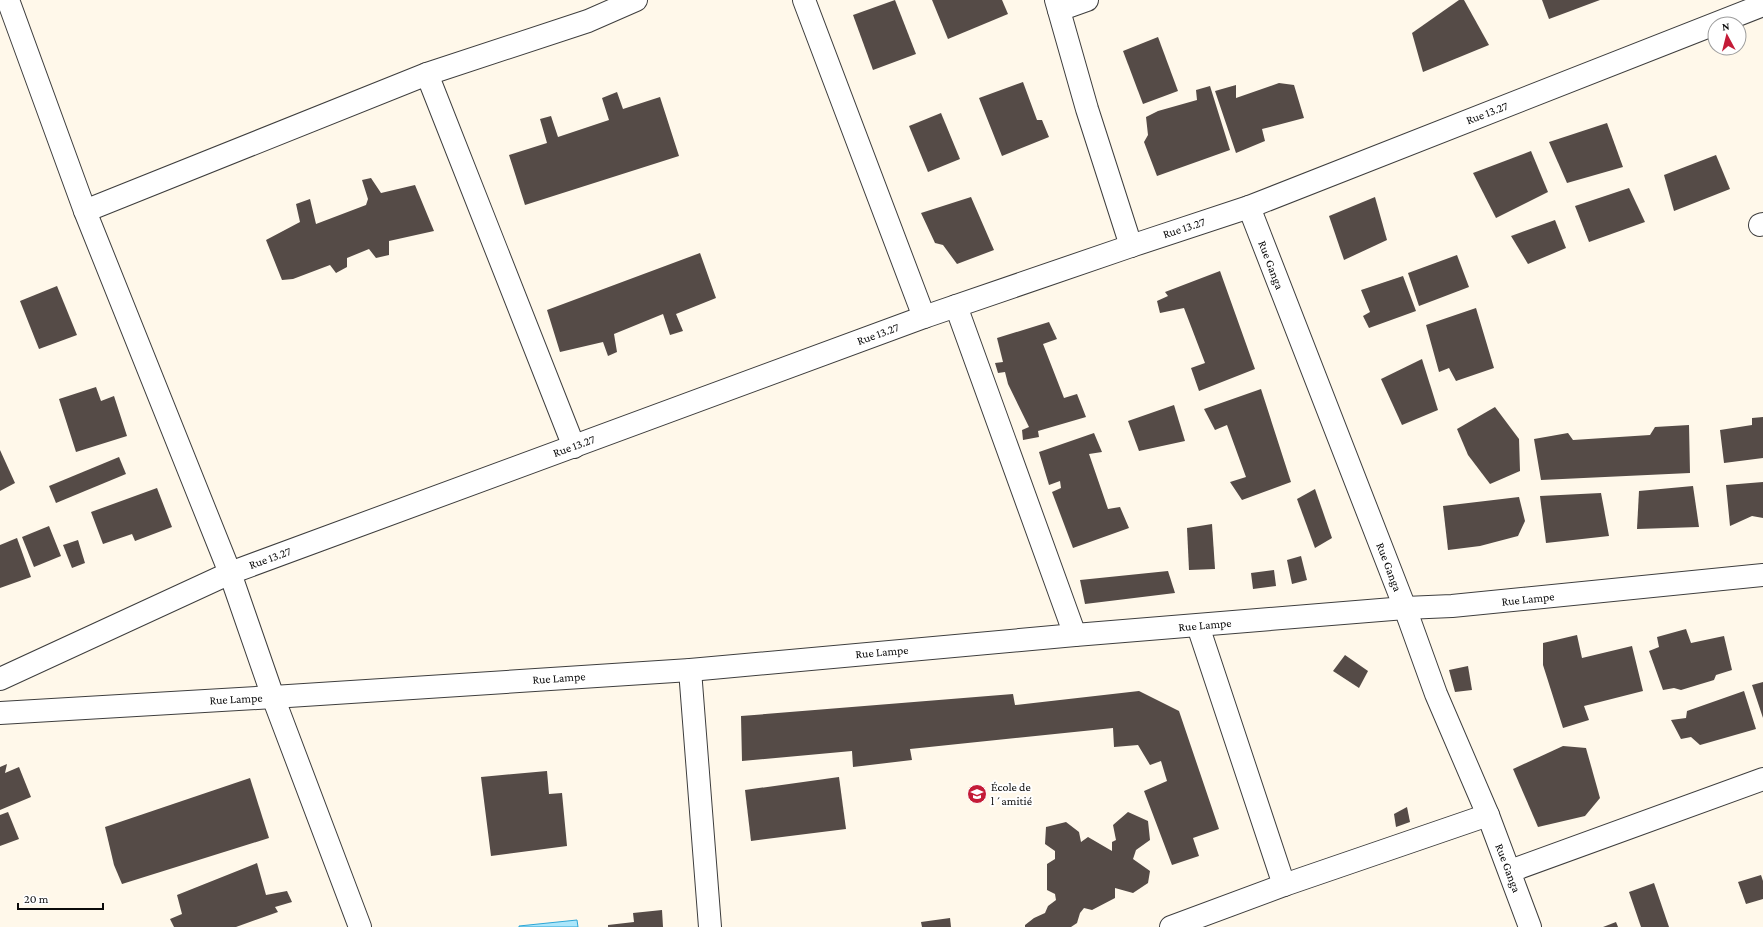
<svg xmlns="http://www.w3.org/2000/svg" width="1763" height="927" font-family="'Crimson Pro',serif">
<rect width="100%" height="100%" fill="#fff8ea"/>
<polygon fill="#abe6fa" stroke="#2da6d6" points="577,920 578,927 519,927 519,926"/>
<g fill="#554b47">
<polygon points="895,0 916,54 873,70 853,15"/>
<polygon points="932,0 1002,0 1008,14 948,39"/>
<polygon points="1459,0 1464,0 1489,45 1423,72 1412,33"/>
<polygon points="1542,0 1600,0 1549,19"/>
<polygon points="1158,37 1178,91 1143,104 1123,51"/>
<polygon points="1023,82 1037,120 1042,120 1049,137 1002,156 979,98"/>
<polygon points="1279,83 1294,85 1304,118 1262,129 1265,141 1236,153 1215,91 1236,85 1236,98"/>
<polygon points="1210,86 1230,150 1157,176 1144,142 1148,135 1146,117 1158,111 1197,100 1196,90"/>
<polygon points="617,92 623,109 660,97 679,156 525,205 509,155 547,143 540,119 551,116 558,137 609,120 602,98"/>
<polygon points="941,113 960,159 928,172 909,126"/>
<polygon points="1607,123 1623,167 1567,183 1549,142"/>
<polygon points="1531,151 1548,192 1496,218 1473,173"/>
<polygon points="1716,155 1730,189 1674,211 1664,175"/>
<polygon points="371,178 381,193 415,185 434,231 389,241 389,255 376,258 369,249 347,258 347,267 336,273 330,265 293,279 282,280 266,240 300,222 296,204 310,199 316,224 366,205 368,199 362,180"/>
<polygon points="1629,188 1645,222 1589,242 1575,206"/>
<polygon points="971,197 994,250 957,264 943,245 935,243 921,213"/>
<polygon points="1375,197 1387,240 1344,260 1329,216"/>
<polygon points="1555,220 1566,248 1528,264 1511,236"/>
<polygon points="700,253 716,298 676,314 683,331 670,335 663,314 614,334 617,352 608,356 603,342 560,352 547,310"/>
<polygon points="1457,255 1469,287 1419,306 1408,273"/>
<polygon points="1220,271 1255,369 1199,391 1191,368 1205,363 1184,308 1160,313 1157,301 1168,296 1165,292"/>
<polygon points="1403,276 1416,311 1369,328 1363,316 1370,312 1361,290"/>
<polygon points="57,286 77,335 39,349 20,301"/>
<polygon points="1476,308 1494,368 1456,381 1449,368 1439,372 1426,325"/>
<polygon points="1049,322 1057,339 1043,344 1064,398 1077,394 1086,417 1038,431 1039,437 1023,440 1022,430 1029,427 1008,384 1005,372 998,373 995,363 1003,362 997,338"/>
<polygon points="1422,359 1438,410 1402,425 1381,379"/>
<polygon points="96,387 101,401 114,396 127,436 76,452 59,399"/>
<polygon points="1261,389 1291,482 1242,500 1230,482 1246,477 1227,425 1215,430 1204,409"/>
<polygon points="1174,405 1185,441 1139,451 1128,421"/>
<polygon points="1495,407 1519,439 1520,471 1490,484 1468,455 1457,429"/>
<polygon points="1763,417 1763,458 1724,463 1720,430 1752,425 1752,418"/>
<polygon points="1689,425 1690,473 1541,480 1534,439 1568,433 1573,440 1650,435 1655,427"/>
<polygon points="1094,433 1102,452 1089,454 1108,509 1120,507 1129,528 1073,548 1052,492 1061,488 1060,481 1049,485 1039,452"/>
<polygon points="0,450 15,483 0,491"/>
<polygon points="119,457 126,474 56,503 49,486"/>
<polygon points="1763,482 1763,518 1752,516 1730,526 1726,485"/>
<polygon points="1693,486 1699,527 1637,529 1639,491"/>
<polygon points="157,488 172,527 135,541 132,534 103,544 91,512"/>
<polygon points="1315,489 1332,538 1315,548 1297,499"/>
<polygon points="1601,493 1609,536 1546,543 1540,496"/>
<polygon points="1519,497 1525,521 1518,536 1480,546 1448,550 1443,506"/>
<polygon points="1212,524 1215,569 1189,570 1187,528"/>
<polygon points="49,526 61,556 34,567 22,537"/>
<polygon points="17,538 31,577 0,588 0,545"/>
<polygon points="78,540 85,563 72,568 63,545"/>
<polygon points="1301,556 1307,580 1292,584 1287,560"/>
<polygon points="1274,570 1276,586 1253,589 1251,573"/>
<polygon points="1168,571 1175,593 1085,604 1080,580"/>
<polygon points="1686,629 1691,643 1724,636 1732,670 1716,675 1714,680 1681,690 1674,688 1663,690 1649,651 1659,647 1657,637"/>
<polygon points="1577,635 1582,658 1632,646 1643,691 1584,706 1589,720 1563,728 1543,665 1543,643"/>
<polygon points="1345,655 1368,671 1359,688 1333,671"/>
<polygon points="1468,666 1472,690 1455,692 1449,670"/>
<polygon points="1763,682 1763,718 1752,685"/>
<polygon points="1139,691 1179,711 1219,829 1193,838 1199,856 1172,865 1144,791 1167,781 1161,761 1150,765 1138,745 1114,747 1113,728 910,749 912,760 853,767 852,751 742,761 741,716 1013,694 1015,705"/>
<polygon points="1744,691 1756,729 1700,745 1691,737 1681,739 1671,720 1686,718 1687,711"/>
<polygon points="1563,746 1586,748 1600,798 1585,816 1538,827 1513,769"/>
<polygon points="7,764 5,773 19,767 31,797 0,810 0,767"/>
<polygon points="547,771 549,794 562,793 567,846 491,856 481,777"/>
<polygon points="839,777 846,829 751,841 745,790"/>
<polygon points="250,778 269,838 122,884 114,865 105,827"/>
<polygon points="1407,807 1410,822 1396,827 1394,814"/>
<polygon points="8,812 19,839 0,846 0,815"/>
<polygon points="1128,812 1148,821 1150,840 1136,850 1133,859 1150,871 1148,883 1133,893 1115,888 1115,898 1092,910 1084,908 1080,913 1077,923 1071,927 1025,927 1025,925 1034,918 1045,913 1048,906 1056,900 1055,894 1047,890 1047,864 1055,859 1055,851 1045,844 1046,827 1066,822 1079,832 1081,842 1088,837 1112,851 1112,842 1116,840 1113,825"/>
<polygon points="257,863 266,895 287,891 292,902 275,907 278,912 236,927 174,927 170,919 182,914 177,895"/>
<polygon points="1761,875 1763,881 1763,899 1746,904 1738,882"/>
<polygon points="1654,883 1669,927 1641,927 1629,892"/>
<polygon points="662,910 663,927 608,927 608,925 634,922 633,913"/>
<polygon points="950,918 951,927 922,927 921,922"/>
<polygon points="1616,922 1618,927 1603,927"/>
</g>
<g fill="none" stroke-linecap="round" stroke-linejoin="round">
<defs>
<g id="minor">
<polyline points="8,0 85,211 230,573 273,697 360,927"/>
<polyline points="804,0 924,317"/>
<polyline points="1056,0 1087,109 1131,246"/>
<polyline points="1059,10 1087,0"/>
<polyline points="427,74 574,447"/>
<polyline points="1249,207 1405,608 1436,694 1488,815 1530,927"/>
<polyline points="85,211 427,74 588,21 636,0"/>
<polyline points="1760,225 1763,224"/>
<polyline points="956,306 1075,635"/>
<polyline points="1198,626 1284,885"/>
<polyline points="690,670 710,927"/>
<polyline points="0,679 230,573 924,317 1131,246 1249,207 1763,5"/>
<polyline points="0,713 273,697 690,670 1075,635 1405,608 1452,606 1763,575"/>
<polyline points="1510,871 1763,779"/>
<polyline points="1171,927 1284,885 1488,815"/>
</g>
</defs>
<use href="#minor" stroke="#3e3e3e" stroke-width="24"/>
<use href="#minor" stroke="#fff" stroke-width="22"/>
</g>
<defs>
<symbol id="school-disc" viewBox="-11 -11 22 22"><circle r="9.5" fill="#c41b37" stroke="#fff"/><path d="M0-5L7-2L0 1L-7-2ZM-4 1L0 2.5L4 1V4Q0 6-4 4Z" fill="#fff"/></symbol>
</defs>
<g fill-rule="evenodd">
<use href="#school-disc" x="966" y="783" width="22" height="22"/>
</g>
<g text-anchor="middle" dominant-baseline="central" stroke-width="4" stroke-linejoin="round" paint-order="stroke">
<g font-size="12" fill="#0b0b0b" stroke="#fff">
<text transform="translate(1487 113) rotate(-21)">Rue 13.27</text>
<text transform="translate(1184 228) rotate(-18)">Rue 13.27</text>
<text transform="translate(1271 265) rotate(69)">Rue Ganga</text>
<text transform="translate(878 334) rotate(-20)">Rue 13.27</text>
<text transform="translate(574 446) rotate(-20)">Rue 13.27</text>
<text transform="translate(270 558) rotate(-20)">Rue 13.27</text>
<text transform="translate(1389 567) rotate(69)">Rue Ganga</text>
<text transform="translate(1528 599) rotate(-6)">Rue Lampe</text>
<text transform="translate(1205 625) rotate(-5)">Rue Lampe</text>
<text transform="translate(882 652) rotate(-5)">Rue Lampe</text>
<text transform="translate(559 678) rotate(-4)">Rue Lampe</text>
<text transform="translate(236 699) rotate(-3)">Rue Lampe</text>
<text transform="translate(1508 868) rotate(69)">Rue Ganga</text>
</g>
<g font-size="12" fill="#0b0b0b" stroke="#fff" text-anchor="start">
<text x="991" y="787">École de<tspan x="991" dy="14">l´amitié</tspan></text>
</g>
</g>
<g transform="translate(1727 36) rotate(353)"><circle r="19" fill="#ffffff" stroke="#9d9d9d"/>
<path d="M0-3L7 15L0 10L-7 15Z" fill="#c41b37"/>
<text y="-6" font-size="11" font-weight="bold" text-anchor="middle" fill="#0b0b0b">N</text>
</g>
<path d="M18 903v6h85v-6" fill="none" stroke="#0b0b0b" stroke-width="2"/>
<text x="24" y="903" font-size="12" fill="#0b0b0b" stroke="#ffffff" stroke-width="3" paint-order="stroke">20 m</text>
</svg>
